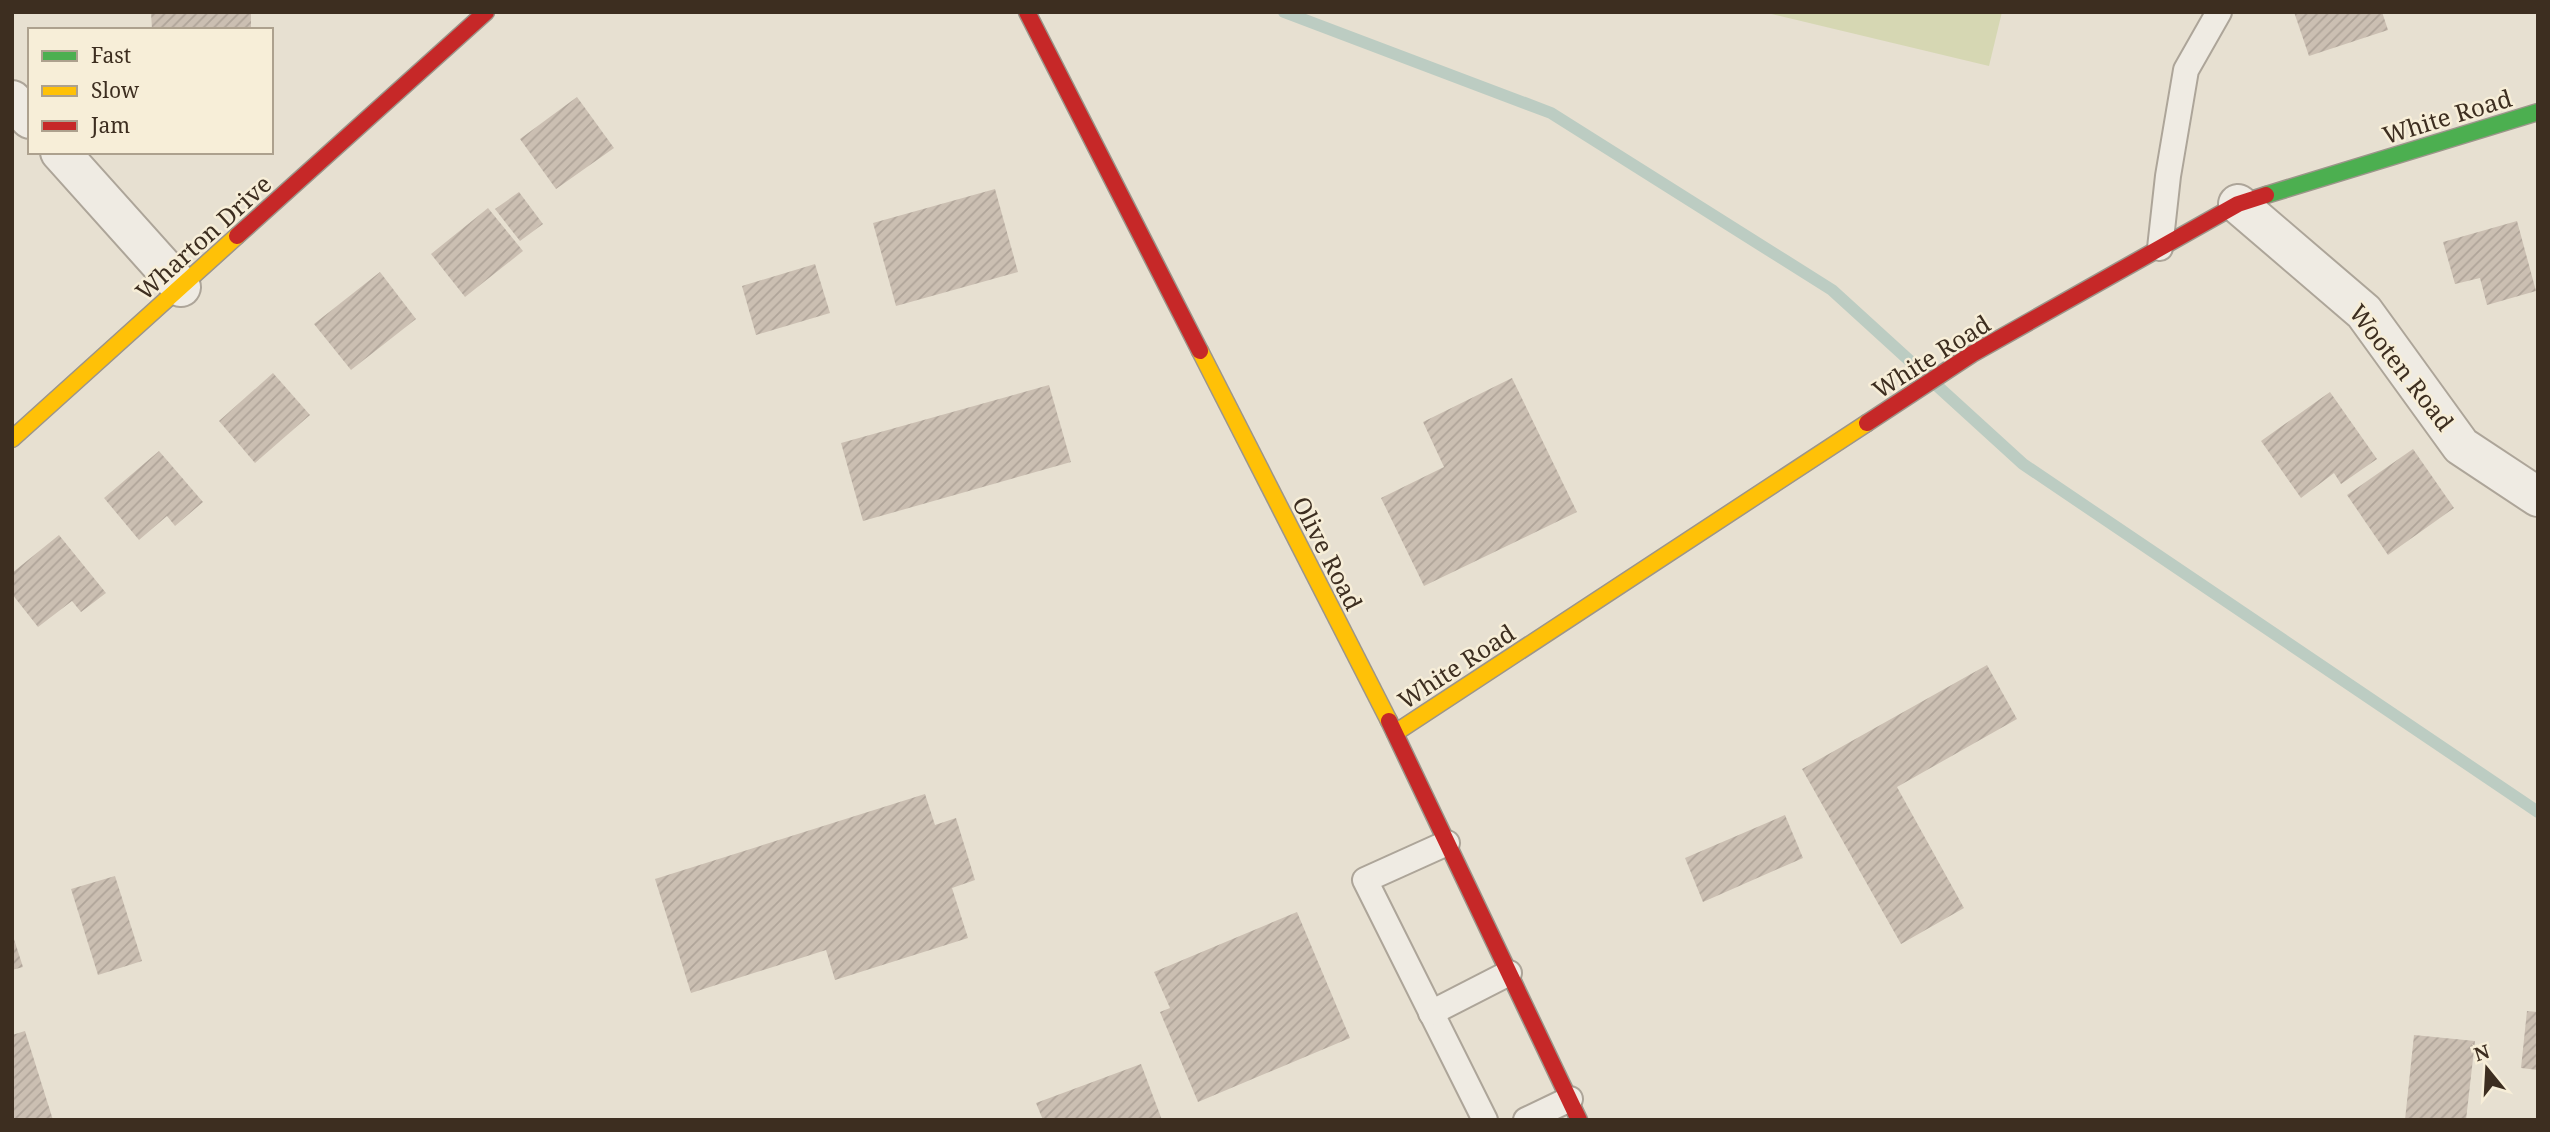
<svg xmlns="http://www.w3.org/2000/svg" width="2550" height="1132" font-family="'Noto Serif',serif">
<defs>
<pattern id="building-hatch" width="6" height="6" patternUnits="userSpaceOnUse" patternTransform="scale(1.75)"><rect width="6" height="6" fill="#cbbfb2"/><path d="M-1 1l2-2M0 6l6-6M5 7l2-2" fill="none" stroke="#afa499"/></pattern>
</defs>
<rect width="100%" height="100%" fill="#e7e0d1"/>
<polygon fill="#d6d7b3" points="1763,12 2002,12 1989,66"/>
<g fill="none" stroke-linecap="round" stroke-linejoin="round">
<polyline stroke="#bcccc2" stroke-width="12" points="1284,12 1551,113 1832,290 2023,464 2538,812"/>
</g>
<g fill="url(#building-hatch)">
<polygon points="151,12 251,12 251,30 152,30"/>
<polygon points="2294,12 2382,12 2388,30 2309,56"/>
<polygon points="577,97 614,148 556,189 520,139"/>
<polygon points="995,189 1018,272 896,306 873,223"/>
<polygon points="519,192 543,224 520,241 495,209"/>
<polygon points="488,208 523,251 465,297 431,254"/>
<polygon points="2517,221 2536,291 2487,305 2480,278 2455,284 2443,242"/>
<polygon points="815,264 830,313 756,335 742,286"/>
<polygon points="380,272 416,319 351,370 314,324"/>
<polygon points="273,373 310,415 255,463 219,421"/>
<polygon points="1512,378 1577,512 1424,586 1381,498 1444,467 1423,422"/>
<polygon points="1049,385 1071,462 863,521 841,443"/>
<polygon points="2330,392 2377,459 2341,484 2334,473 2301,498 2261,441"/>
<polygon points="2413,449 2454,508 2388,555 2347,495"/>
<polygon points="159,451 203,502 175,526 167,516 139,540 104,498"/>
<polygon points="59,535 106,593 81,612 72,601 38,627 12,594 12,573"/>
<polygon points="1987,665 2017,719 1897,787 1964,908 1901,944 1802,769"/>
<polygon points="925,794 935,825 956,818 975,880 952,888 968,938 835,980 826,950 691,993 655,879"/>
<polygon points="1785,815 1803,858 1703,902 1685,858"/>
<polygon points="115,876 142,961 98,975 71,889"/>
<polygon points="1297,912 1350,1038 1198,1102 1160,1012 1170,1008 1154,972"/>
<polygon points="12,933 23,967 12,970"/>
<polygon points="2527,1011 2538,1012 2538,1070 2521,1068"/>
<polygon points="25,1031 53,1120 12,1120 12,1035"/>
<polygon points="2414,1035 2475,1041 2466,1120 2405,1120"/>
<polygon points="1141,1064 1162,1120 1043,1120 1036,1103"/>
</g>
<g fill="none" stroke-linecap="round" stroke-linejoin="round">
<defs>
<g id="lane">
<polyline points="2160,248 2168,176 2186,70 2219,12"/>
<polyline points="1447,843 1365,880 1485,1120"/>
<polyline points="1431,1013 1509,973"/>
<polyline points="1526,1120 1570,1099"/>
</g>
<g id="street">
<polyline points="12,100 30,119"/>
<polyline points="60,152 181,287"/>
<polyline points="2238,204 2364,312 2461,446 2538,497"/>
</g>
<polyline id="fast" points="2266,195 2538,112"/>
<g id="slow">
<polyline points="1200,351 1389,721"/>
<polyline points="12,439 237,236"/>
<polyline points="1395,733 1867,423"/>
</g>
<g id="jam">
<polyline points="1027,12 1200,351"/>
<polyline points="237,236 486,12"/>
<polyline points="1867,423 1972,354 2238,204 2266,195"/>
<polyline points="1389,721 1579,1120"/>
</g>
</defs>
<use href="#lane" stroke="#ada599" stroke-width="28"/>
<use href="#street" stroke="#ada599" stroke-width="42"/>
<use href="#fast" stroke="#9c958a" stroke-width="19"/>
<use href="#slow" stroke="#9c958a" stroke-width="19"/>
<use href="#jam" stroke="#9c958a" stroke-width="19"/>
<use href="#lane" stroke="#efebe3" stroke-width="24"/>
<use href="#street" stroke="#efebe3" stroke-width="38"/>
<use href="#fast" stroke="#4caf50" stroke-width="16"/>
<use href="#slow" stroke="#ffc107" stroke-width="16"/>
<use href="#jam" stroke="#c62828" stroke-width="16"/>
</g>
<g text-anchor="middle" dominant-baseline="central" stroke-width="5" stroke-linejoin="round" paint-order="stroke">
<g font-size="24" fill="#3d2e20" stroke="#f7eed8">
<text transform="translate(2447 116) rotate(-17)">White Road</text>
<text transform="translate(203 237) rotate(-42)">Wharton Drive</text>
<text transform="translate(1931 356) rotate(-32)">White Road</text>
<text transform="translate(2402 367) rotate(52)">Wooten Road</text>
<text transform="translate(1328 553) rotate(63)">Olive Road</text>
<text transform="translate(1456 666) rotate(-33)">White Road</text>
</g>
</g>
<rect width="2550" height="1132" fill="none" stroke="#3d2e20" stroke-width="28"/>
<rect x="28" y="28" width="245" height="126" fill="#f7eed8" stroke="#ada18e" stroke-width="2"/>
<rect x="42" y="51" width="35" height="10" fill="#4caf50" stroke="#ada18e" stroke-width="2"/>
<text x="91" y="63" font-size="21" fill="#3d2e20">Fast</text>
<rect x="42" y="86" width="35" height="10" fill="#ffc107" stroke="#ada18e" stroke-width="2"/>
<text x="91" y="98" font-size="21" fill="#3d2e20">Slow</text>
<rect x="42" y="121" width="35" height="10" fill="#c62828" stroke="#ada18e" stroke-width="2"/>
<text x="91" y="133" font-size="21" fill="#3d2e20">Jam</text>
<g transform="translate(2487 1069) rotate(342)" stroke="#f7eed8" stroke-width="5" paint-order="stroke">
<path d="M0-5L12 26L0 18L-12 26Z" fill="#3d2e20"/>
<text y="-10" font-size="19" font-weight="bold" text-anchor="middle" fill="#3d2e20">N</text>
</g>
</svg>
